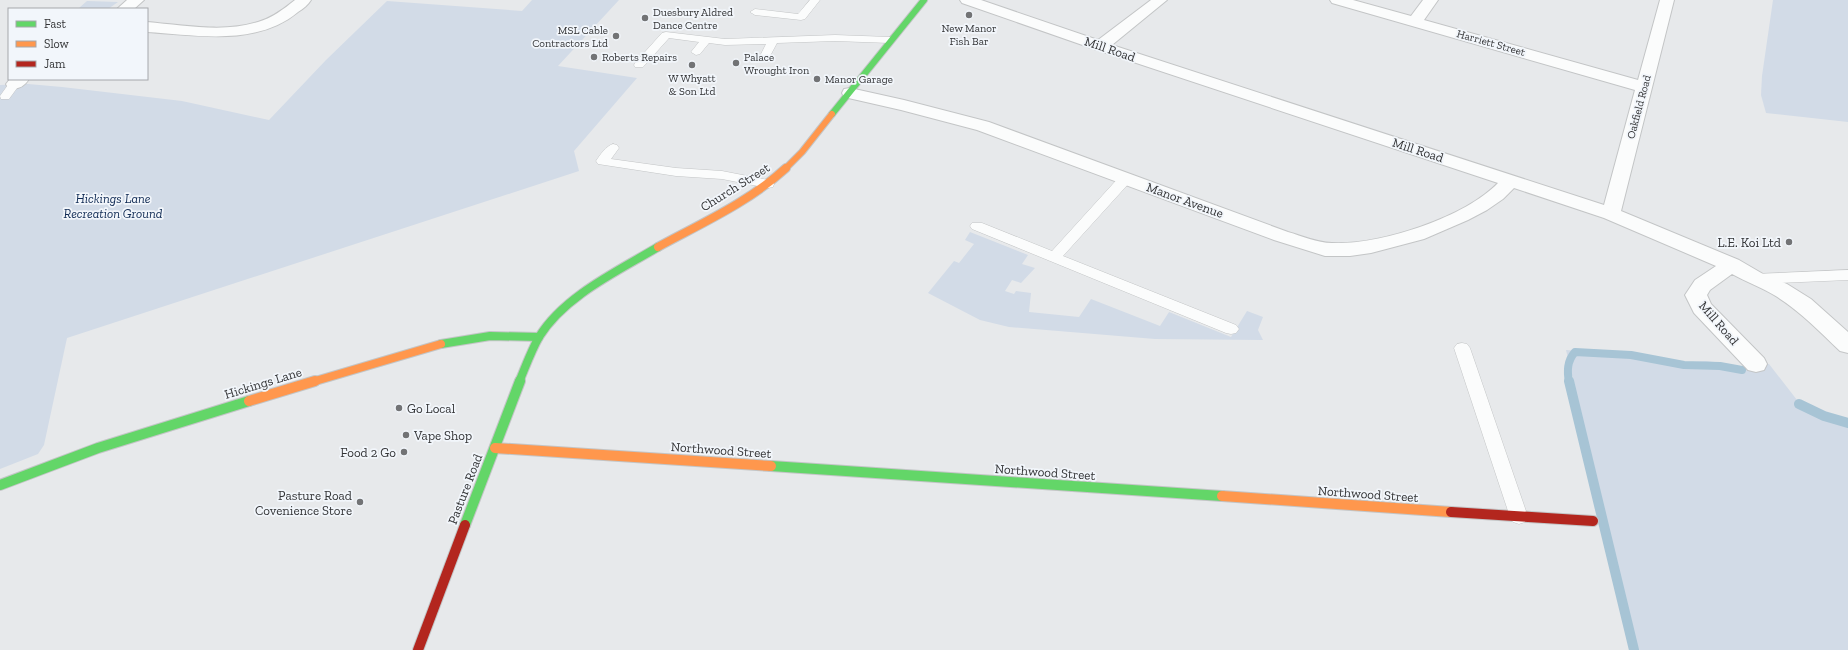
<svg xmlns="http://www.w3.org/2000/svg" width="1848" height="650" font-family="'Zilla Slab',serif">
<rect width="100%" height="100%" fill="#e7e9eb"/>
<g fill="#d2dbe7">
<polygon points="532,0 619,0 558,66 637,78 574,151 579,171 67,338 44,445 38,454 0,469 0,85 28,84 62,87 182,101 269,120 326,60 387,1 522,11"/>
<polygon points="1773,0 1848,0 1848,122 1766,113 1761,95 1762,76"/>
<polygon points="87,1 118,2 108,9 72,9 79,8"/>
<polygon points="970,232 1028,255 1022,264 1035,268 1021,283 1012,280 1005,291 1014,294 1016,291 1031,293 1029,312 1079,317 1091,299 1160,326 1169,312 1231,337 1247,311 1263,317 1258,330 1263,340 1155,339 1009,327 980,320 928,293 954,261 959,263 974,244 965,240"/>
<polygon points="1566,350 1640,355 1683,363 1706,361 1722,363 1744,369 1745,363 1769,364 1797,400 1820,412 1848,421 1848,650 1638,650"/>
</g>
<g fill="none" stroke-linecap="round" stroke-linejoin="round">
<path stroke="#a7c4d5" stroke-width="8" d="M1569 382C1567 371 1567 361 1575 352L1631 355 1684 365 1720 366 1742 370"/>
<g stroke="#a7c4d5" stroke-width="10">
<polyline points="1569,381 1634,650"/>
<polyline points="1799,404 1824,416 1848,423"/>
</g>
<defs>
<g id="lane">
<polygon points="810,0 820,0 805,19 801,20 755,15 750,12 755,9 798,14"/>
<polygon points="666,32 725,39 835,35 890,37 895,40 890,43 835,41 777,43 768,60 764,61 759,58 766,44 725,45 709,43 700,54 696,55 691,52 699,42 669,38 643,67 635,67 634,65 635,63 662,33"/>
<polygon points="14,81 20,84 9,99 1,99 0,96 10,82"/>
<path d="M613 144 617 145 619 148 611 159 676 168 722 171 768 180 773 181 774 184 773 187 768 188 722 179 676 176 598 164 596 161C600 155 606 146 613 144Z"/>
<polygon points="1126,174 1131,175 1132,178 1131,181 1063,256 1236,325 1239,329 1236,333 1231,334 1226,333 972,229 970,226 972,223 982,223 1052,251 1121,175"/>
<polygon points="1848,270 1848,280 1756,284 1751,282 1749,279 1751,276 1756,274"/>
<polygon points="1462,343 1467,344 1470,348 1528,517 1525,522 1519,524 1513,522 1510,517 1454,348 1457,344"/>
</g>
<g id="street">
<polygon points="127,0 144,0 134,9 117,9"/>
<path d="M295 0H311C308 5 303 9 298 12 256 47 196 35 147 32V22C182 25 224 33 258 22 272 18 284 9 295 0Z"/>
<path d="M960 0H981L1098 40 1151 0H1167L1112 45 1604 205 1635 90 1332 3 1330 0H1353L1411 16 1423 0H1438L1424 20 1638 80 1660 0H1674L1621 211 1739 260 1763 274 1787 284 1811 299 1848 332V353L1840 351C1819 331 1799 310 1774 295 1761 287 1746 282 1732 274L1710 290 1707 295 1711 304 1764 358 1767 364 1764 370 1756 372 1748 370 1694 313 1685 295 1695 280 1716 266 1604 218 1514 188 1503 199 1487 210 1468 220 1424 239 1371 253 1350 256H1325L1274 240 977 130 901 110 844 97 842 93 844 89 850 88 904 100 989 122 1288 232C1302 236 1317 243 1332 243 1380 245 1464 218 1498 183L1094 49 962 3Z"/>
<path d="M10 79H29C24 87 17 90 8 88L6 84Z"/>
</g>
<polyline id="fast-far2" points="832,114 924,0"/>
<g id="fast-far1">
<polyline points="441,344 490,336 539,337"/>
<path d="M519 382C525 368 531 351 539 337 564 296 618 271 658 247"/>
</g>
<g id="fast">
<polyline points="771,466 1222,496"/>
<polyline points="0,485 98,448 249,401"/>
<polyline points="465,525 520,381"/>
</g>
<polyline id="slow-far2" points="785,169 802,152 832,114"/>
<g id="slow-far1">
<path d="M658 247C702 223 749 202 786 168"/>
<polyline points="312,382 441,344"/>
</g>
<g id="slow">
<polyline points="249,401 315,381"/>
<polyline points="495,448 771,466"/>
<polyline points="1222,496 1451,512"/>
</g>
<g id="jam">
<polyline points="1451,512 1593,521"/>
<polyline points="418,650 465,525"/>
</g>
</defs>
<use href="#lane" stroke="#c3c5c6" stroke-width="1"/>
<use href="#street" stroke="#c3c5c6" stroke-width="2"/>
<use href="#fast-far2" stroke="#c3c5c6" stroke-width="8"/>
<use href="#fast-far1" stroke="#c3c5c6" stroke-width="10"/>
<use href="#fast" stroke="#c3c5c6" stroke-width="12"/>
<use href="#slow-far2" stroke="#c3c5c6" stroke-width="8"/>
<use href="#slow-far1" stroke="#c3c5c6" stroke-width="10"/>
<use href="#slow" stroke="#c3c5c6" stroke-width="12"/>
<use href="#jam" stroke="#c3c5c6" stroke-width="12"/>
<use href="#lane" fill="#fbfcfc" fill-rule="evenodd"/>
<use href="#street" fill="#fbfcfc" fill-rule="evenodd"/>
<use href="#fast-far2" stroke="#63d668" stroke-width="6"/>
<use href="#fast-far1" stroke="#63d668" stroke-width="8"/>
<use href="#fast" stroke="#63d668" stroke-width="10"/>
<use href="#slow-far2" stroke="#ff974d" stroke-width="6"/>
<use href="#slow-far1" stroke="#ff974d" stroke-width="8"/>
<use href="#slow" stroke="#ff974d" stroke-width="10"/>
<use href="#jam" stroke="#b3261e" stroke-width="10"/>
</g>
<g fill="#727375" stroke="#f2f6fb" stroke-width="1.5">
<circle cx="969" cy="15" r="4"/>
<circle cx="645" cy="18" r="4"/>
<circle cx="616" cy="36" r="4"/>
<circle cx="594" cy="57" r="4"/>
<circle cx="736" cy="63" r="4"/>
<circle cx="692" cy="65" r="4"/>
<circle cx="817" cy="79" r="4"/>
<circle cx="1789" cy="242" r="4"/>
<circle cx="399" cy="408" r="4"/>
<circle cx="406" cy="435" r="4"/>
<circle cx="404" cy="452" r="4"/>
<circle cx="360" cy="502" r="4"/>
</g>
<g text-anchor="middle" dominant-baseline="central" stroke-width="3.5" stroke-linejoin="round" paint-order="stroke">
<g font-size="11" fill="#333436" stroke="#f2f6fb" text-anchor="start">
<text x="653" y="12">Duesbury Aldred<tspan x="653" dy="13">Dance Centre</tspan></text>
<text x="969" y="28" text-anchor="middle">New Manor<tspan x="969" dy="13">Fish Bar</tspan></text>
<text x="608" y="30" text-anchor="end">MSL Cable<tspan x="608" dy="13">Contractors Ltd</tspan></text>
<text x="602" y="57">Roberts Repairs</text>
<text x="744" y="57">Palace<tspan x="744" dy="13">Wrought Iron</tspan></text>
<text x="692" y="78" text-anchor="middle">W Whyatt<tspan x="692" dy="13">&amp; Son Ltd</tspan></text>
<text x="825" y="79">Manor Garage</text>
</g>
<g font-size="11" fill="#333436" stroke="#f2f6fb">
<text transform="translate(1491 43) rotate(16)">Harriett Street</text>
<text transform="translate(1639 107) rotate(-75)">Oakfield Road</text>
</g>
<g font-size="13" fill="#333436" stroke="#f2f6fb">
<text transform="translate(1110 49) rotate(19)">Mill Road</text>
<text transform="translate(1418 150) rotate(18)">Mill Road</text>
<text transform="translate(735 187) rotate(-32)">Church Street</text>
<text transform="translate(1185 200) rotate(20)">Manor Avenue</text>
<text transform="translate(1719 323) rotate(49)">Mill Road</text>
<text transform="translate(263 383) rotate(-17)">Hickings Lane</text>
<text transform="translate(721 450) rotate(4)">Northwood Street</text>
<text transform="translate(1045 472) rotate(4)">Northwood Street</text>
<text transform="translate(465 489) rotate(-69)">Pasture Road</text>
<text transform="translate(1368 494) rotate(4)">Northwood Street</text>
</g>
<g font-size="13" font-style="italic" fill="#0d2852" stroke="#f2f6fb">
<text x="113" y="198">Hickings Lane<tspan x="113" dy="15">Recreation Ground</tspan></text>
</g>
<g font-size="13" fill="#333436" stroke="#f2f6fb" text-anchor="end">
<text x="1781" y="242">L.E. Koi Ltd</text>
<text x="407" y="408" text-anchor="start">Go Local</text>
<text x="414" y="435" text-anchor="start">Vape Shop</text>
<text x="396" y="452">Food 2 Go</text>
<text x="352" y="495">Pasture Road<tspan x="352" dy="15">Covenience Store</tspan></text>
</g>
</g>
<rect x="8" y="8" width="140" height="72" fill="#f2f6fb" stroke="#a6a8ac"/>
<rect x="16" y="21" width="20" height="6" fill="#63d668" stroke="#a6a8ac"/>
<text x="44" y="28" font-size="12" fill="#333436">Fast</text>
<rect x="16" y="41" width="20" height="6" fill="#ff974d" stroke="#a6a8ac"/>
<text x="44" y="48" font-size="12" fill="#333436">Slow</text>
<rect x="16" y="61" width="20" height="6" fill="#b3261e" stroke="#a6a8ac"/>
<text x="44" y="68" font-size="12" fill="#333436">Jam</text>
</svg>
